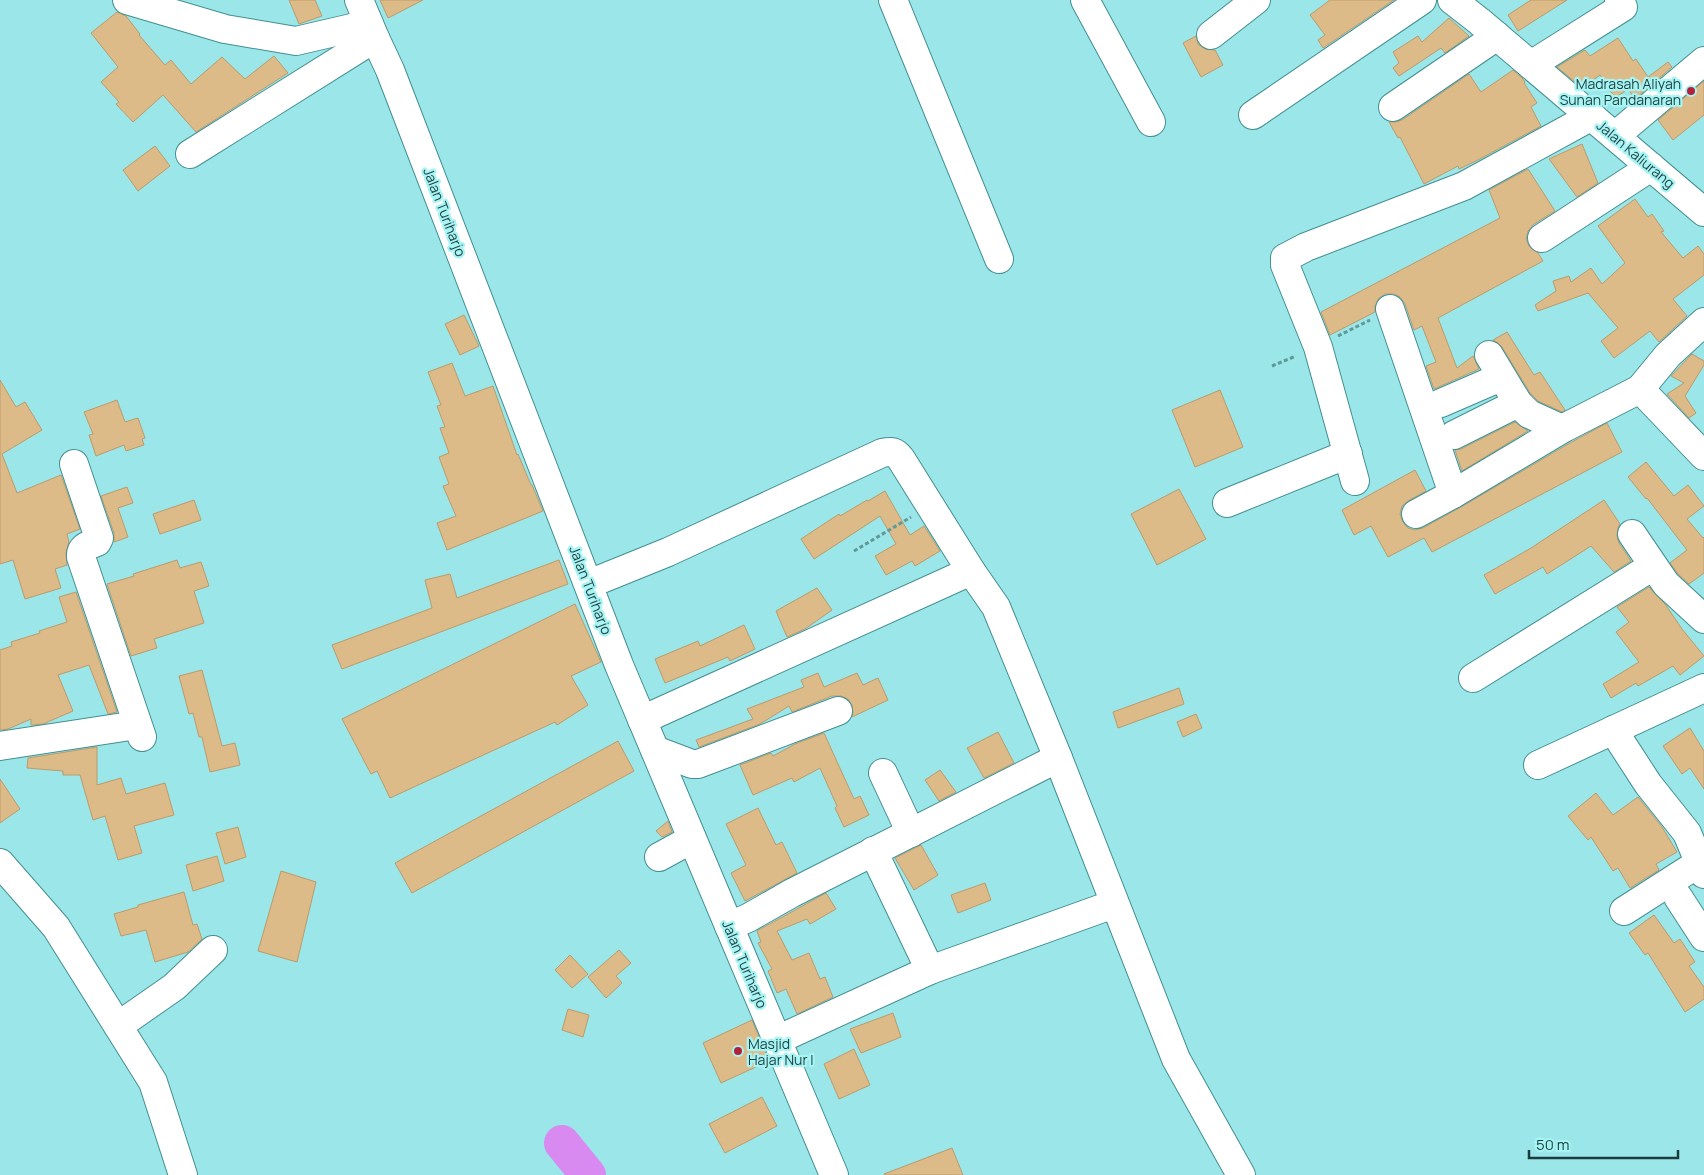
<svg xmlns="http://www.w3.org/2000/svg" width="1704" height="1175" font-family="Manrope,sans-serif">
<rect width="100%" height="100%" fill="#9ae6e8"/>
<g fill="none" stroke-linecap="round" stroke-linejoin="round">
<polyline stroke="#d88af1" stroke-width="36" points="562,1143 588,1175"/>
</g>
<g fill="#dcbb89" stroke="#bb9b6b">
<polygon points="289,0 315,0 322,16 299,24"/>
<polygon points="380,0 423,0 388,18"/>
<polygon points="1330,0 1394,0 1323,48 1318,40 1325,35 1310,15"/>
<polygon points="1531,0 1567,0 1518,31 1508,15"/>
<polygon points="117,12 126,16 140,34 139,35 165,65 171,60 191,84 222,57 245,79 274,56 288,73 196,132 163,95 133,122 116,104 119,102 101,82 118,67 91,33"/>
<polygon points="1449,18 1469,36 1445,53 1441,48 1399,76 1393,68 1399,63 1393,52 1418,36 1422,42"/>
<polygon points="1196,36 1198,44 1205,49 1215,50 1223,65 1201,77 1183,43"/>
<polygon points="1618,38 1633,61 1636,59 1648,77 1668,62 1672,67 1635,99 1628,89 1615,98 1600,75 1582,88 1557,67 1585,50 1590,56"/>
<polygon points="1513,70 1523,79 1525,82 1524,83 1537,103 1531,107 1541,126 1476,161 1459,169 1458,166 1424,184 1400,137 1398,138 1389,122 1395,122 1402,120 1469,74 1481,92"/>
<polygon points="1704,81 1704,115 1673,140 1658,120"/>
<polygon points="1582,144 1598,183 1577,197 1549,159"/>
<polygon points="155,146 170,166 138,191 123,170"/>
<polygon points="1528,169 1555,211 1534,224 1528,231 1526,239 1529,246 1538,253 1543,261 1438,318 1457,368 1473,356 1479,369 1434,389 1426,366 1436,362 1422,326 1414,330 1405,304 1400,297 1394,294 1385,294 1379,298 1375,306 1375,312 1330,335 1321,312 1500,218 1489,190"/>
<polygon points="1635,199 1648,217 1652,214 1664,231 1661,232 1683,258 1698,246 1704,254 1704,275 1673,299 1687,316 1659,342 1650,331 1614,358 1601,341 1618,328 1588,293 1538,311 1535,305 1556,291 1553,281 1569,276 1571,282 1591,268 1602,284 1625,263 1598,226"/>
<polygon points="464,315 479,346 460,355 445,324"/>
<polygon points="1507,332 1534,375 1540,372 1565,410 1562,412 1538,401 1530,393 1502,347 1497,342 1493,340"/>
<polygon points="1692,354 1704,361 1704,365 1685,396 1696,413 1689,418 1667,394 1684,383 1671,376"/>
<polygon points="452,363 465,396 493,386 517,455 518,454 531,485 532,485 543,511 447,550 437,523 456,516 443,486 449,484 439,457 449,453 440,428 445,427 437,406 441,405 428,372"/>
<polygon points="0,380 16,407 25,402 42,430 2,454 17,493 61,475 80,529 67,534 69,542 66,553 67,565 55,569 61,588 25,599 13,560 0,564"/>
<polygon points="1220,390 1243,447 1195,467 1172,410"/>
<polygon points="117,400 125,422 138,418 145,438 142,439 144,445 126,451 124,445 96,456 89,435 93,434 84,412"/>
<polygon points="1515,422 1528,431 1462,471 1455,450 1461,449"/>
<polygon points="1607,423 1622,452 1432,552 1424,538 1388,557 1371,526 1354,535 1342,510 1415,470 1426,491 1408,501 1402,506 1400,514 1403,522 1408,528 1415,530 1423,528 1461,507 1570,443"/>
<polygon points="1646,462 1674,496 1688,485 1704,506 1687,519 1703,538 1704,537 1704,573 1689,584 1678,574 1670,563 1687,550 1647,498 1646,499 1628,477"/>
<polygon points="127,487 133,503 118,508 128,537 114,542 114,533 101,496"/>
<polygon points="1179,489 1206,539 1157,565 1131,514"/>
<polygon points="885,491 910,535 924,526 940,551 915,566 912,561 886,575 875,556 896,544 880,516 814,559 801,539 839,514 840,516 867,500 868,501"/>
<polygon points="194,500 201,520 160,534 153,514"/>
<polygon points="1604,500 1620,524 1618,528 1617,536 1619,543 1631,561 1614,572 1591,546 1547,574 1543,567 1495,594 1484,575 1531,548"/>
<polygon points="177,560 180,568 201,562 209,586 194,591 204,623 154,639 157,648 131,656 107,584 134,576 133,574"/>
<polygon points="559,560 568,584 342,669 332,645 432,608 425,580 450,574 457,598"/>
<polygon points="1649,587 1665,604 1682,629 1704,656 1680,675 1673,666 1638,686 1636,683 1611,698 1603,684 1639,662 1616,632 1629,622 1617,607"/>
<polygon points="817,588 832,610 805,629 787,637 776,611"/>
<polygon points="76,592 117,712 108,714 89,665 58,675 73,711 43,724 31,725 31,719 8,729 0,730 0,650 12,646 11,642 40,633 39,631 67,622 59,597"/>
<polygon points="575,604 601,662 571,676 588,705 557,725 555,722 390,798 377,771 371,774 342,719"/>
<polygon points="744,625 755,649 730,661 728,657 665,683 655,659 698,641 700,646"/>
<polygon points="202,670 222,746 235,743 240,765 210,772 202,737 199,737 193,713 189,714 179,676"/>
<polygon points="818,673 824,687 857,673 863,685 878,678 888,700 852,717 853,713 852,705 848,699 841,696 832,696 792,712 789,706 760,724 699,747 696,740 753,719 747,709 804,687 801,680"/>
<polygon points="1179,688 1184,704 1118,728 1113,712"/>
<polygon points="1196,714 1202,728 1183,737 1177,722"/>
<polygon points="1690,728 1704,751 1704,789 1690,768 1682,774 1663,746"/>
<polygon points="998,732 1014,763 984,778 967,748"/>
<polygon points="824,733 854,799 860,796 869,815 844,827 835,808 837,806 820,768 794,782 792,778 753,795 740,765 771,753 773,756 795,744"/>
<polygon points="618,741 634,771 412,893 395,863"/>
<polygon points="97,747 97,785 121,778 126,794 165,783 174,815 134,826 142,853 118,860 105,816 93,820 80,775 63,775 63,771 27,768 28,758"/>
<polygon points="940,770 956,792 939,801 925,780"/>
<polygon points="0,779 20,809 0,823"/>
<polygon points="1596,793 1613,815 1638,797 1662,827 1677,852 1656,864 1659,870 1630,888 1618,868 1613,871 1591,837 1588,840 1568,816"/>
<polygon points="758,808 776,845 782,842 797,873 745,901 731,873 746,865 726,824"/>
<polygon points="668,821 672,832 662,837 656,831"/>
<polygon points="238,827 246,857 225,864 216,833"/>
<polygon points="921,845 938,875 914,890 895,858"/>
<polygon points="217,856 224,881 193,891 186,865"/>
<polygon points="281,871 316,882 297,962 258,951"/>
<polygon points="985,883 991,900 958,913 951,895"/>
<polygon points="184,892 193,925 197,924 202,939 188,952 155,962 146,930 121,936 114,914 138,907 138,905"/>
<polygon points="826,893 836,909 810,924 807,919 777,931 792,960 809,953 820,979 825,977 833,997 797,1014 786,989 777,993 768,971 772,969 758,943 761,942 757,931"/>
<polygon points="1654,915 1674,943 1680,939 1695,962 1689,966 1704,987 1704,999 1685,1012 1648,953 1645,955 1629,933"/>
<polygon points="619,950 631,963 616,976 622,983 606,998 588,977"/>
<polygon points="570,955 588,974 572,988 555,970"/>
<polygon points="568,1009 589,1015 583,1037 562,1030"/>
<polygon points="893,1013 901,1037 861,1053 850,1029"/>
<polygon points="752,1020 769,1061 721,1083 703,1043"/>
<polygon points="854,1049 870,1085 839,1099 824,1064"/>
<polygon points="762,1097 777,1126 725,1153 709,1124"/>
<polygon points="952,1148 963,1175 885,1175 884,1174"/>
</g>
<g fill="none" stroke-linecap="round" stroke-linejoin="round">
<defs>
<g id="minor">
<polyline points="127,0 225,29 296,41 369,24"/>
<polyline points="359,0 375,38 390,70 619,665 834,1175"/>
<polyline points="893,0 999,259"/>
<polyline points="1085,0 1151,122"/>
<polyline points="1452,0 1479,21 1704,212"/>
<polyline points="1211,35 1256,0"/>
<polyline points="1531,65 1623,7 1619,0"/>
<polyline points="1393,107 1497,36"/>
<polyline points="1253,115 1422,0"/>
<polyline points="1615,136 1704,61"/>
<polyline points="190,154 375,38"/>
<polyline points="1542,238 1651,167"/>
<polyline points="1390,309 1453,494"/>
<polyline points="1704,322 1668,355 1640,389 1704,456"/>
<polyline points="1489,355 1518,403 1529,414 1562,429"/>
<polyline points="1441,403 1501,377"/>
<polyline points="1454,435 1518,403"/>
<path d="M74 464 99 538 97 542C90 545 80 546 81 557L142 737"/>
<polyline points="1355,481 1318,347 1285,265 1285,258 1306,247 1464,186 1592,116"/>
<polyline points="1227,503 1348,454"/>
<polyline points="1416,514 1453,494 1562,429 1640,389"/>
<polyline points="1632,534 1666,584 1704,619"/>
<path d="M589 584 668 552 882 453C892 451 895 451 901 459L971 571 996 607 1058 758"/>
<polyline points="1473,678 1653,566"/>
<polyline points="642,720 971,571"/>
<polyline points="1613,730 1648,784 1687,833 1704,874"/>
<polyline points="0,746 137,725"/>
<polyline points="655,750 692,764 698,764 838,711"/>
<polyline points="1538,765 1704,688"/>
<polyline points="883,773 911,833"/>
<polyline points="873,851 930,970"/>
<polyline points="659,857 692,839"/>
<polyline points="0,863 56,927 153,1082 183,1175"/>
<polyline points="1678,897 1704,937"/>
<polyline points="1624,911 1699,863"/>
<polyline points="729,926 748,918 792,893 1058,758 1176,1059 1241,1175"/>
<polyline points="118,1026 174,987 213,950"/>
<polyline points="777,1040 930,970 1114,904"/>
</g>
</defs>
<use href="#minor" stroke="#438f91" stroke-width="30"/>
<g stroke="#619899" stroke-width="3" stroke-dasharray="4 2.5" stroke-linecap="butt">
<polyline points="1338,336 1370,320"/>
<polyline points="1272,366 1296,356"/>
<polyline points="854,551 911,517"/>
</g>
<use href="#minor" stroke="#fff" stroke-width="28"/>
</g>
<g fill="#b3213b" stroke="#a7f4f5" stroke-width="2">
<circle cx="1691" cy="91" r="5"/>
<circle cx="738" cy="1051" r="5"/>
</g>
<g text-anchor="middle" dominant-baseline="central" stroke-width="4.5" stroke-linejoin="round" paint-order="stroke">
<g font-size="14" fill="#1d3d3d" stroke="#a7f4f5" text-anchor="end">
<text x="1681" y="83">Madrasah Aliyah<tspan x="1681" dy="16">Sunan Pandanaran</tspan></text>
<text x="748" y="1043" text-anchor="start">Masjid<tspan x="748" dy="16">Hajar Nur I</tspan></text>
</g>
<g font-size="14" fill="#1d3d3d" stroke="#a7f4f5">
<text transform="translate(1636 154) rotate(40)">Jalan Kaliurang</text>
<text transform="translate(445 212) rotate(69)">Jalan Turiharjo</text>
<text transform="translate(591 590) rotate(69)">Jalan Turiharjo</text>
<text transform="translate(745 964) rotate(67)">Jalan Turiharjo</text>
</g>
</g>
<path d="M1529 1150v8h149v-8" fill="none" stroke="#1d3d3d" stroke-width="2.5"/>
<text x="1536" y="1150" font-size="15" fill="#1d3d3d" stroke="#a7f4f5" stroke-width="4" paint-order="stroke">50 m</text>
</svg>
